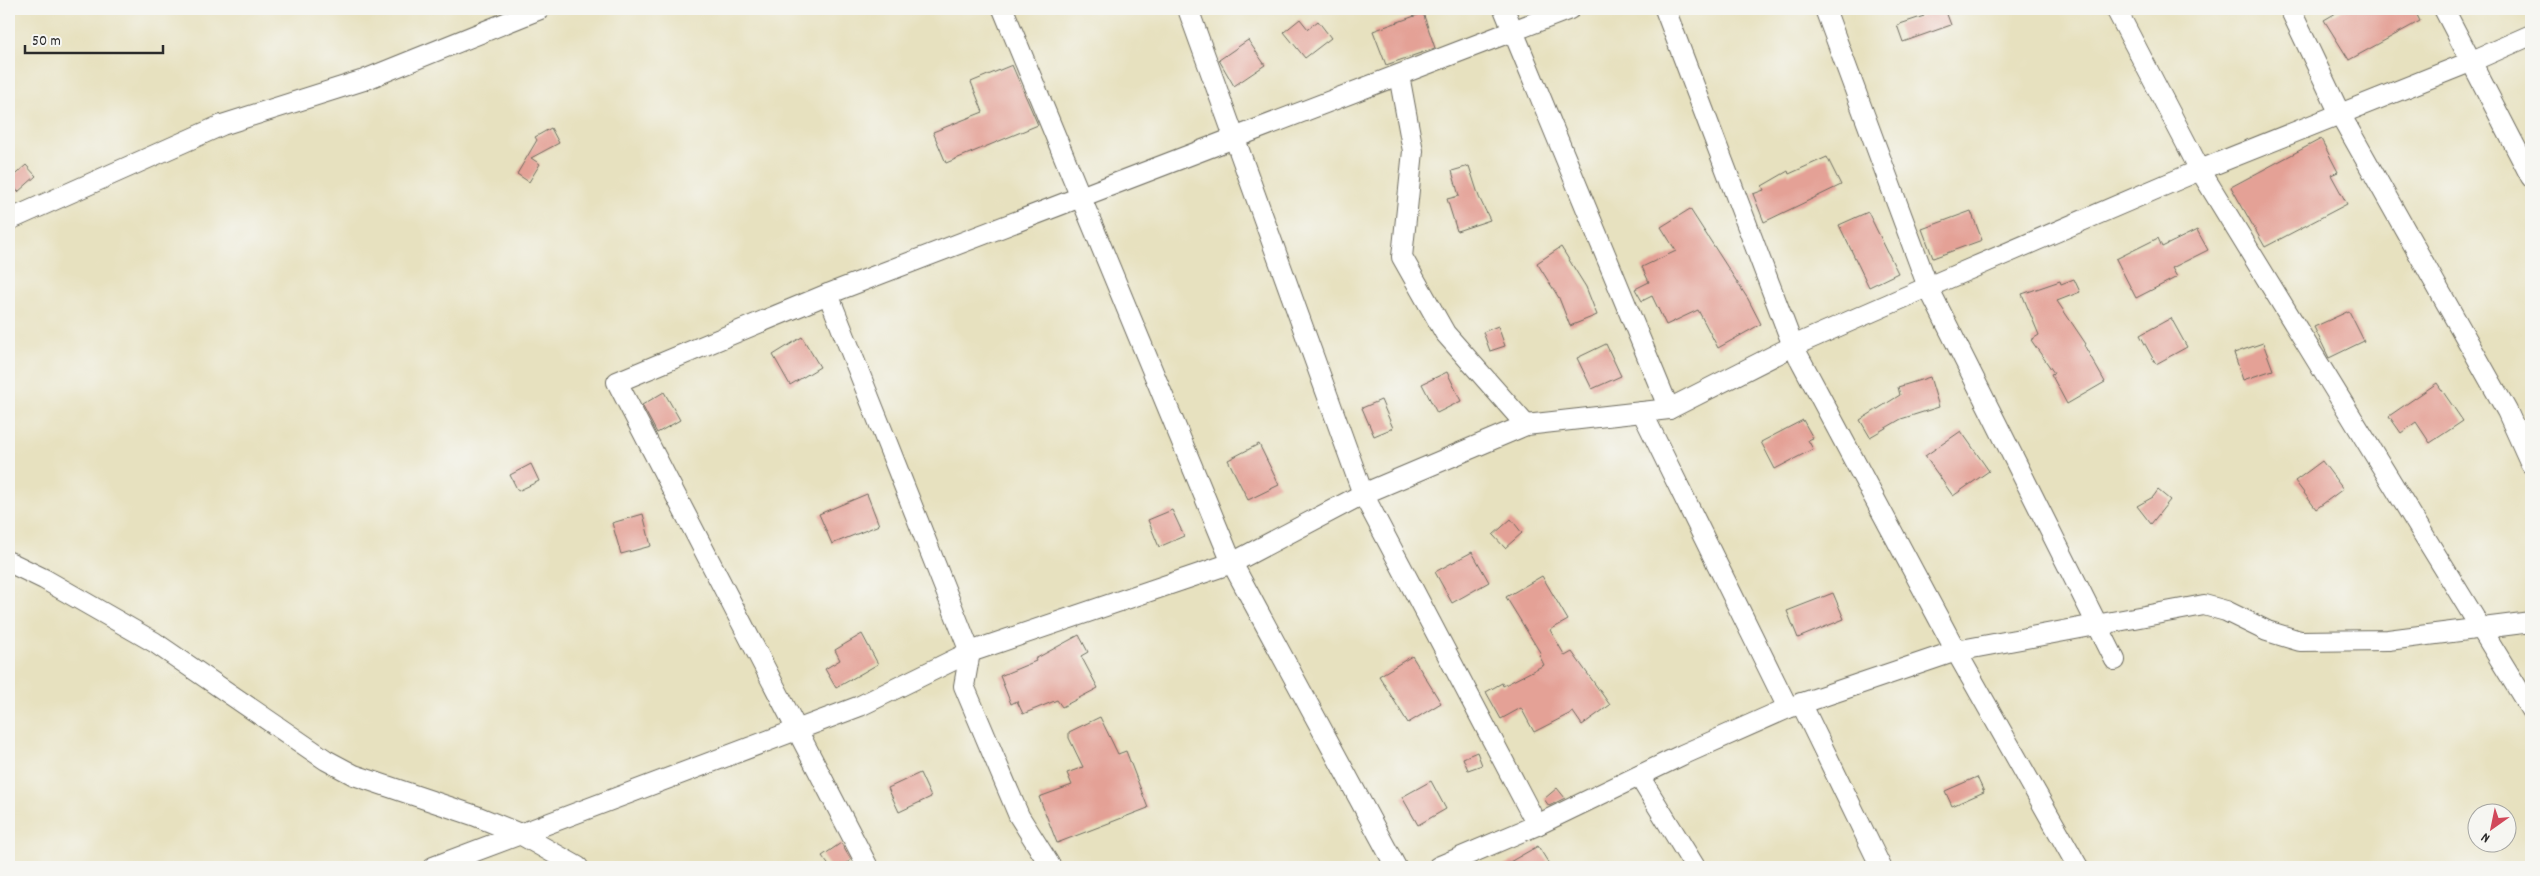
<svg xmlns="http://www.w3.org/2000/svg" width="2540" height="876" font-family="Dekko,sans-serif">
<rect width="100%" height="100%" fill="#f6f6f2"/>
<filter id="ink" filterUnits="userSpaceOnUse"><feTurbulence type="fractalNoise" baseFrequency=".02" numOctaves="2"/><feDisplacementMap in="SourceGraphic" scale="10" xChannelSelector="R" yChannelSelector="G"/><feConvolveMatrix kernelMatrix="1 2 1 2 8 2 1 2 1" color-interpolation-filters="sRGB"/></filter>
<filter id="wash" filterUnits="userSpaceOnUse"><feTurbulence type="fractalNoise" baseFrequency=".0096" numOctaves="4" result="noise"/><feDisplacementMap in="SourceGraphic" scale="20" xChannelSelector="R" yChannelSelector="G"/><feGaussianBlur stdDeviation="1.12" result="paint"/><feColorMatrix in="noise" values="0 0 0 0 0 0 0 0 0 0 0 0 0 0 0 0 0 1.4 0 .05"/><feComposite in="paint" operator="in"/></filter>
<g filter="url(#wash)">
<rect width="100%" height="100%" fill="#e7e1bf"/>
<g id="blocks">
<g fill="#e4a196">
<polygon points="1922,9 1945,9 1951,25 1903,42 1897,25 1924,16"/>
<polygon points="2343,9 2414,9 2420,21 2349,60 2324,20"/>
<polygon points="1423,13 1435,48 1386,65 1373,31"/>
<polygon points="1300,19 1308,29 1318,21 1331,38 1305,58 1284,32"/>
<polygon points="1248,40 1265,65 1234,86 1219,60"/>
<polygon points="1012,65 1038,125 946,163 933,132 983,112 971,82"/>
<polygon points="551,128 559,143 531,158 540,164 529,182 517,174 537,140 535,137"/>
<polygon points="2321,139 2338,172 2331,175 2347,204 2265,247 2231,187"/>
<polygon points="1827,157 1841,185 1764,222 1753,194 1764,190 1762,186 1788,171 1789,174"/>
<polygon points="26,165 36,176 18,192 9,180"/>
<polygon points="1469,166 1479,197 1490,220 1457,231 1447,199 1459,196 1452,171"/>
<polygon points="1690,209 1748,299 1761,324 1718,348 1698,310 1666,325 1652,296 1642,301 1635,289 1649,282 1642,267 1676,251 1661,227"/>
<polygon points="1971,211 1982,240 1933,258 1922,229"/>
<polygon points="1868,212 1898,273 1869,287 1839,225"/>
<polygon points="2197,230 2208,250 2172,268 2177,277 2136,298 2116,259 2158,238 2162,247"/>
<polygon points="1561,247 1586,287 1597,315 1570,326 1559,298 1537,263"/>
<polygon points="2074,279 2080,292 2057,301 2086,344 2084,345 2105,382 2067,404 2051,374 2054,373 2031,340 2039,335 2022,294 2060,281 2061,284"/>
<polygon points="2349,311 2364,341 2329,358 2314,327"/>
<polygon points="2171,318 2187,347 2156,364 2140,335"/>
<polygon points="1498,326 1505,346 1490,351 1483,332"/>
<polygon points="802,337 820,367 790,385 773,355"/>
<polygon points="2263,343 2273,370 2243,380 2234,353"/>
<polygon points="1606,344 1621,376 1592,389 1577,358"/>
<polygon points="1447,372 1461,401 1437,413 1422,384"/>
<polygon points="1930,377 1939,407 1901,419 1870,437 1860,420 1900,395 1898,387"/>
<polygon points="2437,383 2463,421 2430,443 2416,422 2401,433 2389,416"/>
<polygon points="664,392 680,420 657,433 642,405"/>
<polygon points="1381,400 1393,428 1374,436 1362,408"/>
<polygon points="1803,420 1813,438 1808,440 1813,449 1775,469 1761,442"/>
<polygon points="1961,431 1989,471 1953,496 1925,456"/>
<polygon points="1259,444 1279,485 1248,500 1228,460"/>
<polygon points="2322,461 2343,489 2316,509 2295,481"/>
<polygon points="531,464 539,481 518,491 510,475"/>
<polygon points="2158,490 2170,500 2151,524 2137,506 2153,497"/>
<polygon points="867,494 879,525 832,544 819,514"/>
<polygon points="1172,510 1184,536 1159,547 1148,520"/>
<polygon points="643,514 651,546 621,554 612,523"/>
<polygon points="1511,519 1522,533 1505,548 1493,535"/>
<polygon points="1472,552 1489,582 1452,603 1435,572"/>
<polygon points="1542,576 1568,620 1550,630 1565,656 1572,652 1610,705 1582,725 1573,712 1534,732 1521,708 1501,719 1486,692 1502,683 1503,686 1544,665 1539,655 1541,654 1506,597"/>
<polygon points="1833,593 1844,619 1798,638 1787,611"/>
<polygon points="862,634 878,664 836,688 825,669 840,660 835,650"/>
<polygon points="1079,635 1088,652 1081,656 1098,688 1062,707 1057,700 1023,714 1017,701 1011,704 1000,676 1036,661 1035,659"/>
<polygon points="1412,656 1441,703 1408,723 1379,676"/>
<polygon points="1100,717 1118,754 1126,751 1148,808 1057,843 1039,797 1072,785 1067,773 1083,767 1069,738 1069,732"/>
<polygon points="1477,752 1482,765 1468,770 1463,758"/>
<polygon points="920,773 931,797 899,812 888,788"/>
<polygon points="1977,777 1984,792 1952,806 1945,791"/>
<polygon points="1431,781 1446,809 1418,825 1402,797"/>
<polygon points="1557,788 1565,798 1549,806 1544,799"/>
<polygon points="841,843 851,860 841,867 830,867 822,856"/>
<polygon points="1538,846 1551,867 1501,867"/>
</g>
</g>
</g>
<g filter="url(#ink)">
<use href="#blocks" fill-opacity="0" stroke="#6d6b5f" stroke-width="1"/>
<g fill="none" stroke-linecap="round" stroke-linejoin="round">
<defs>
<g id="minor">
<polyline points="1003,9 1232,563 1396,867"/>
<polyline points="1188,9 1363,494 1537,825"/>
<polyline points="1504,9 1669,409"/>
<polyline points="1665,9 1793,346 1956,651 2078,867"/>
<polyline points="1825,9 1928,287 2115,660"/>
<polyline points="2116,9 2200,170 2531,710"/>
<polyline points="2290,9 2340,114 2507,411 2531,464"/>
<polyline points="2444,9 2531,177"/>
<polyline points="1399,75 1413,151 1402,257 1445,333 1526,425"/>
<polyline points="9,220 222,125 364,80 540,9"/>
<polyline points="828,294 970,652 964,686 1019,816 1051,867"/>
<polyline points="1642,412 1788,708"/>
<polyline points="9,562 44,579 154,642 326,760 354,775 476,816 520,834 578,867"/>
<polyline points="1801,703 1881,867"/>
<polyline points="1639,776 1695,867"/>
<polyline points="433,867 860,706 970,652 1232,563 1363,494 1526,425 1669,409 1793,346 1928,287 2200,170 2470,62 2531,35"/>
<polyline points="868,867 617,382 828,294 1570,9"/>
<polyline points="1438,867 1537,825 1682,755 1788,708 1956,651 2204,605 2226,611 2267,631 2300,641 2388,640 2531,622"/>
</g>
</defs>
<use href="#minor" stroke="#6d6b5f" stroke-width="22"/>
<use href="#minor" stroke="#fff" stroke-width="20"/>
</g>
</g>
<rect width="2540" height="876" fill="none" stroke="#f6f6f2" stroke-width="30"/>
<g transform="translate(2492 828) rotate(213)"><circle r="24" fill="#f6f6f2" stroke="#a5a5a2"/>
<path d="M0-4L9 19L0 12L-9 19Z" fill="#d1495b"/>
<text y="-8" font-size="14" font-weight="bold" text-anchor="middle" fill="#2b2b2b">N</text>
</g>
<path d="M25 45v8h138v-8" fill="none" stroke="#2b2b2b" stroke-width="2.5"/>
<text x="32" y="45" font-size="15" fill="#2b2b2b" stroke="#f6f6f2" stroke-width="4" paint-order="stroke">50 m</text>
</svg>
